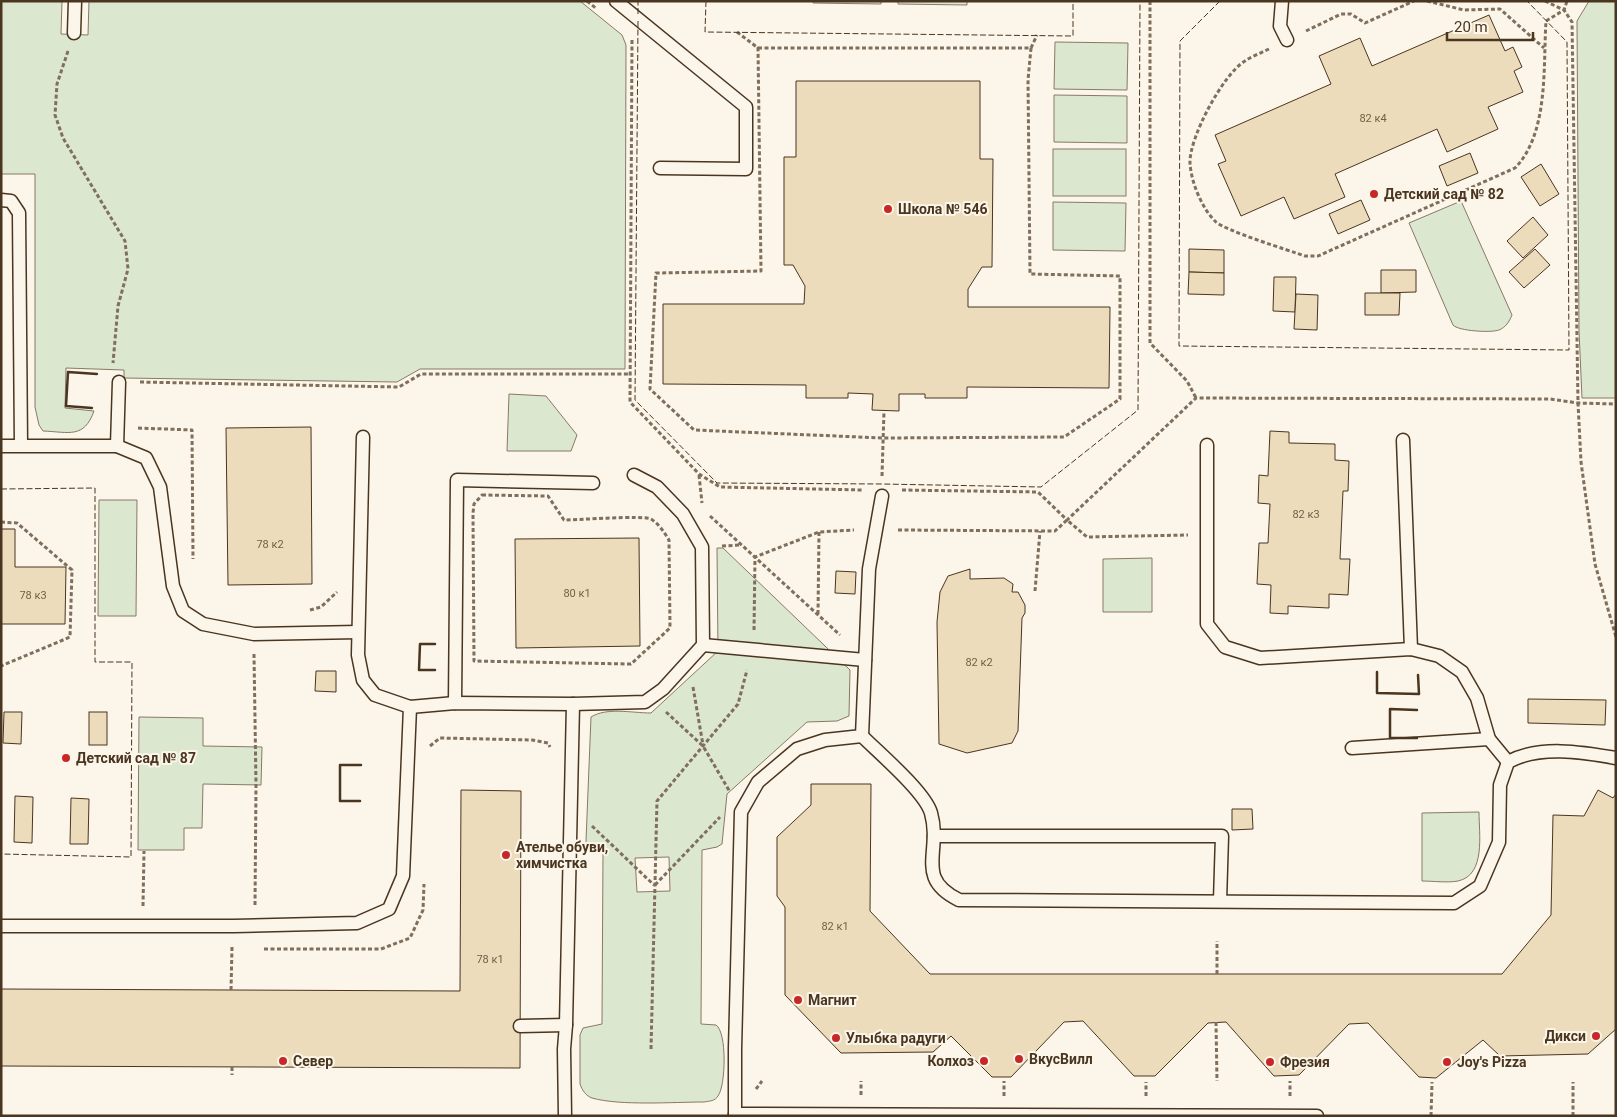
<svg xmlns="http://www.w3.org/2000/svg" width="1617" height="1117" font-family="Roboto,sans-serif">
<rect width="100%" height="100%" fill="#fbf6e9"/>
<g fill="#dce7d0" stroke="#887966" fill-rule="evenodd">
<path d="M1 1H62L61 34 88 35 89 1H580L622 35 626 45 625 369H420L397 382 124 378V370L66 368 65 408 94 411C84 439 69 432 43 431L39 425 35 407V174H1Z"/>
<polygon points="813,1 881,1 881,4 813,3"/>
<polygon points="898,1 967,1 967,5 898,4"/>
<polygon points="1589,1 1616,1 1616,398 1582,398 1579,331 1577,21"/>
<polygon points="1055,42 1128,43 1127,90 1054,89"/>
<polygon points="1054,95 1127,96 1127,143 1054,142"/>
<rect x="1053" y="149" width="73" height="47"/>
<path d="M1461 201 1512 315C1509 322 1506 327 1499 330 1491 333 1458 331 1453 325L1409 223Z"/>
<polygon points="1053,202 1126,203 1125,251 1053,250"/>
<polygon points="509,394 546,396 577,435 571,451 507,451"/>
<polygon points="99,500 137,500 136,616 98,616"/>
<path d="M717 548H723L850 670 849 716 837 721 807 722 727 794 722 844 717 847 702 850 701 1024 716 1025C727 1032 726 1085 718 1096 715 1101 710 1101 704 1102 674 1102 620 1106 592 1098 586 1096 582 1090 580 1084V1035L583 1028 602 1024 603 851 587 847 586 841 591 717C607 707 632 713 651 713L718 651ZM669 857 670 891 637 892 635 858Z"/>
<polygon points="1152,558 1152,612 1103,612 1103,559"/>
<polygon points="139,717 203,718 203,746 262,747 261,785 203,784 202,828 184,828 184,850 138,850"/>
<path d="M1479 812C1479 834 1486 875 1458 881 1447 883 1433 881 1422 881V813Z"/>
</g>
<g fill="#ecdcbc" stroke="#4a3520">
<polygon points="1489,15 1505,51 1513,47 1522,67 1514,71 1523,92 1488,107 1498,129 1447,152 1437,129 1335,174 1345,197 1294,219 1284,197 1241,216 1218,164 1226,161 1215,135 1331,84 1319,56 1360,38 1372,66"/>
<polygon points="796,81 980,81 980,159 993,159 992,267 982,267 968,289 968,307 1110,307 1109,388 967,387 967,398 925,398 925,394 899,394 899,411 872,410 873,394 848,393 848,398 806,398 806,385 663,384 663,304 804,304 805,286 793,265 784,265 784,157 796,157"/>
<polygon points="1470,153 1478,173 1447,186 1439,166"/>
<polygon points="1541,164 1559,194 1540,206 1521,177"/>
<polygon points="1361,200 1370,220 1338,234 1329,214"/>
<polygon points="1533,217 1548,235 1523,258 1507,241"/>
<polygon points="1189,249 1224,250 1224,273 1189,272"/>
<polygon points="1535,249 1550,265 1524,288 1509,272"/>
<polygon points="1381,270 1416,270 1416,292 1381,293"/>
<polygon points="1189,272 1224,273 1224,295 1188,294"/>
<polygon points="1274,277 1296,277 1295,312 1273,311"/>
<polygon points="1365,293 1400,293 1399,315 1365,315"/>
<polygon points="1296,294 1318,295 1317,330 1294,329"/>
<polygon points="311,427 312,584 228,585 226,428"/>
<polygon points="1270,431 1289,432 1289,443 1335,444 1335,460 1349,461 1348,491 1343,491 1340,559 1350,559 1348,595 1329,594 1329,608 1288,606 1288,614 1270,613 1271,585 1257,584 1259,543 1268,543 1270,504 1258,503 1259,475 1268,476"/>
<polygon points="1,529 15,529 15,567 66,567 65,624 1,624"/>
<polygon points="639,538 640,646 516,648 515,539"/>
<polygon points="970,569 970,579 1004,578 1013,584 1012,592 1018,592 1025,605 1025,613 1022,618 1018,731 1012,743 967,753 939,744 937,622 940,592 948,576"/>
<polygon points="836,571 856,572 855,594 835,593"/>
<polygon points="316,671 336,671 336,692 315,691"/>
<polygon points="1528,699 1606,700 1605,725 1528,723"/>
<polygon points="4,712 22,712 21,744 3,743"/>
<rect x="89" y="712" width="18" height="33"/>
<polygon points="811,784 871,784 870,911 930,974 1502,974 1551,915 1553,815 1584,816 1598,790 1613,798 1616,794 1616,1029 1588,1054 1500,1056 1483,1040 1436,1078 1419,1077 1368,1023 1349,1024 1299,1075 1274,1076 1226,1022 1208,1023 1155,1076 1134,1076 1083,1021 1064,1022 1011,1077 992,1077 951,1036 933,1052 841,1053 785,995 785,907 777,896 777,837 811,805"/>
<polygon points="461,790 521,791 520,1068 1,1066 1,989 460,991"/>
<polygon points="15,796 33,797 32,843 14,842"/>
<polygon points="71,798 89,799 88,844 70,844"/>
<polygon points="1232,809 1252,809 1253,829 1232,830"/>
</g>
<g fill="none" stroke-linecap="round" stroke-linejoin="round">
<defs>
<g id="service">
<polyline points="616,1 746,107 746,169 660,168"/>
<polyline points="1282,1 1280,26 1287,40"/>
<polyline points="74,33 75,1"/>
<polyline points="1,200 11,201 19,213 21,445"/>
<polyline points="363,437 358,655 363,680 375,695 410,707 455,703 573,704 645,702 663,689 703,645 702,547 683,514 657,487 634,475"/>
<polyline points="1403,440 1411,649"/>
<polyline points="1207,445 1207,624 1225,647 1260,658 1411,649 1439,656 1462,672 1477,698 1489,739 1508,762"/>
<polyline points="1,446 117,446 146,458 160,487 173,586 183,611 203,624 254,634 358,632"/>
<polyline points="117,446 119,382"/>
<polyline points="703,645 865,660"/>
<polyline points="455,703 457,480 593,483"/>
<path d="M862 736C879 753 925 792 931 813 942 852 914 878 959 900L1454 903 1480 886 1499 842 1500 785 1508 762C1539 745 1582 752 1616 758"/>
<polyline points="1352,748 1489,739"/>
<polyline points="934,836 1222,836 1220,901"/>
<polyline points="1,926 234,926 357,923 389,909 403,876 410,707"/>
<polyline points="520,1026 566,1025"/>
<polyline points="735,1114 1317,1116"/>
<polyline points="565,1116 564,1049 566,1025 573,704"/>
<polyline points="735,1116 735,1049 741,812 758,782 797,749 825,740 862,736 869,569 882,496"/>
</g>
</defs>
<use href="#service" stroke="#4a3520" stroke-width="15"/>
<g stroke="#7f6f5c" stroke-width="3" stroke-dasharray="4 2.5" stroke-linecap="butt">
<polyline points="587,1 597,9"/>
<polyline points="1150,1 1150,343 1187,381 1196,398"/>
<polyline points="1427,1 1464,10 1500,9 1544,48"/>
<polyline points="1545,1 1564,10 1572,22 1578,403 1581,462 1595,564 1616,637"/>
<polyline points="1306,31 1341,14 1351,14 1365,23 1414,1"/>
<polyline points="737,32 758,48"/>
<polyline points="632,40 630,402 699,474 720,487 863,490"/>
<polygon points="758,48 1031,48 1028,80 1030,274 1120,276 1120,399 1064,437 883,438 694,430 650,389 656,273 761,271"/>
<polyline points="1031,48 1037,35"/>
<path d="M1269 49C1261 53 1252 56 1245 61 1223 74 1189 138 1190 163 1191 182 1202 209 1216 222 1226 231 1288 250 1305 256H1318L1515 168C1549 133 1543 67 1546 21L1564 10 1567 1"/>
<polyline points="68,51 57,84 55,115 63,138 125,241 128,269 118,306 113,363"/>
<polyline points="140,382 399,387 421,374 629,374"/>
<polyline points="138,428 192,430 193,559"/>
<polyline points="699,475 702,503"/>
<polyline points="882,476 884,411"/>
<polyline points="902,490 1038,492 1067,520 1196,398 1550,399 1578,403 1616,404"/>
<path d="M482 495 548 496 564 520C578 520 643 515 651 519 659 524 664 532 669 540L670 628 631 664 474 661 473 513 474 504Z"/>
<polyline points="710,516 840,635"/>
<polyline points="1,522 17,523 72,570 70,637 1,666"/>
<polyline points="898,530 1055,531 1067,520 1087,537 1188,535"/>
<polyline points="722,546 741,545"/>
<polyline points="1035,591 1040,531"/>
<polyline points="310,610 321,607 337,592"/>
<polyline points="818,614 819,532"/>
<polyline points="754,630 755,557 819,532 854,530"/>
<polyline points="254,654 256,785 255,905"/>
<polyline points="693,687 703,745"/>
<polyline points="666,712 703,746 730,792"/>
<polyline points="430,746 440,738 532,740 548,743 550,747"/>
<polyline points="592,826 654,885"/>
<polyline points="655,885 720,817"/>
<polyline points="143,906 144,851"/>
<polyline points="264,949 381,949 410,938 423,910 424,884"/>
<polyline points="1217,974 1217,941"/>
<polyline points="231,990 232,947"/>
<polyline points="1216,1022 1217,1081"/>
<polyline points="651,1049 657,801 738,704 747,670"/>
<polyline points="232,1067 232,1075"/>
<polyline points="756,1089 762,1081"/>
<polyline points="861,1095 861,1081"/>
<polyline points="1004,1096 1004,1081"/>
<polyline points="1146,1096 1146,1082"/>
<polyline points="1290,1096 1290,1081"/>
<polyline points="1431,1116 1432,1082"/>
<polyline points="1573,1116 1573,1082"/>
</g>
<use href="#service" stroke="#fbf6e9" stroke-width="12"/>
<g stroke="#4a3520" stroke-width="1" stroke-dasharray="6 2.5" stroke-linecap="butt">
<polyline points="706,1 705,32 1073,36 1073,1"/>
<polyline points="1220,1 1180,41 1179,346 1569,350 1567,42 1527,1"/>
<polyline points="638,14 638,1"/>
<polyline points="638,21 635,400 717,483 882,484 1041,487 1138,410 1140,1"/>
<polyline points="1,489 95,488 95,662 132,662 131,857 1,854"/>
</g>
<g stroke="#4a3520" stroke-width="2.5">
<polyline points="92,408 66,406 68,372 97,374"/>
<polyline points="435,644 420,644 419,670 435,670"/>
<polyline points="1377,672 1377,693 1419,694 1418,675"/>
<polyline points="1417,738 1390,738 1390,709 1417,710"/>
<polyline points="360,801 340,801 340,765 361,765"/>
</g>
</g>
<g fill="#c62828" stroke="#fbf6e9" stroke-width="2">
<circle cx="1374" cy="194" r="5"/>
<circle cx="888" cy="209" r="5"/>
<circle cx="66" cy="758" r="5"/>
<circle cx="506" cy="855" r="5"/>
<circle cx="798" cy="1000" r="5"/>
<circle cx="1596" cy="1036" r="5"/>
<circle cx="836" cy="1038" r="5"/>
<circle cx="1019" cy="1059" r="5"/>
<circle cx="283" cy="1061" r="5"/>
<circle cx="984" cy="1061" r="5"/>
<circle cx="1270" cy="1062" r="5"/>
<circle cx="1447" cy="1062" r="5"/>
</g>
<g text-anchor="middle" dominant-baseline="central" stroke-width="4" stroke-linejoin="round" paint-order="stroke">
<g font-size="11" fill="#725f47">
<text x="1373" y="118">82 к4</text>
<text x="1306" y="514">82 к3</text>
<text x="270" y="544">78 к2</text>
<text x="577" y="593">80 к1</text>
<text x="33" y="595">78 к3</text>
<text x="979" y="662">82 к2</text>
<text x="835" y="926">82 к1</text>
<text x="490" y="959">78 к1</text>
</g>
<g font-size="14" font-weight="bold" fill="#4a3520" stroke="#fbf6e9" text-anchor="start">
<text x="1384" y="194">Детский сад № 82</text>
<text x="898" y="209">Школа № 546</text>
<text x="76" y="758">Детский сад № 87</text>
<text x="516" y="847">Ателье обуви,<tspan x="516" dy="16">химчистка</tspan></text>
<text x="808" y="1000">Магнит</text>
<text x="1586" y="1036" text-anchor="end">Дикси</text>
<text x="846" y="1038">Улыбка радуги</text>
<text x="1029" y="1059">ВкусВилл</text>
<text x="293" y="1061">Север</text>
<text x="974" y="1061" text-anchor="end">Колхоз</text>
<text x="1280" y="1062">Фрезия</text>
<text x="1457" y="1062">Joy's Pizza</text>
</g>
</g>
<rect width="1617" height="1117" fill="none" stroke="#4a3520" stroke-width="5"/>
<path d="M1447 32v8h86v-8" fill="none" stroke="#4a3520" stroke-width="2.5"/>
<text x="1454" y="32" font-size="15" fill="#4a3520" stroke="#fbf6e9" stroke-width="4" paint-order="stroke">20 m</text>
</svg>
